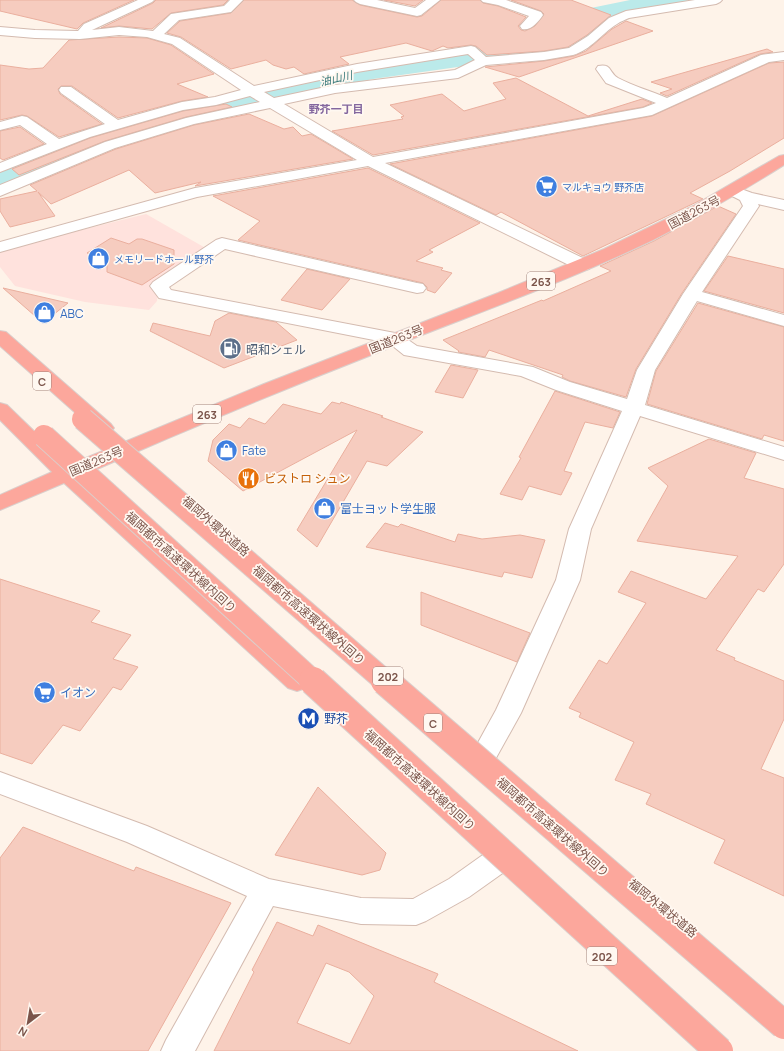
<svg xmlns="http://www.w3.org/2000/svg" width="784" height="1051" font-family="Manrope,'Noto Sans JP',sans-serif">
<rect width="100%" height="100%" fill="#fef3e9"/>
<polygon fill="#ffe2dd" points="146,214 209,250 159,283 157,301 149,310 85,302 15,286 0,267 0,250"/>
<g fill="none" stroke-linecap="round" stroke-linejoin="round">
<polygon fill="#bbeaea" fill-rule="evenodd" points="630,0 688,0 684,6 605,22 573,49 537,58 486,63 373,79 275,100 208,119 157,129 103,144 13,185 0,188 0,164 79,130 152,110 205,100 270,82 373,61 486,45 537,40 553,36 586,9"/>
</g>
<g fill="#f6ccbf" stroke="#eaaf9e" fill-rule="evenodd">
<polygon points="0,0 134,0 83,23 77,29 0,11"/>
<polygon points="156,0 228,0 223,5 171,13 152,29 119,26 101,28 153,3"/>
<polygon points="244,0 352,0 360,5 417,17 422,16 441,0 480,0 483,3 498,6 526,17 518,26 521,30 525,31 535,26 544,14 541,11 511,0 571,0 611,15 587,35 568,47 544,51 487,55 476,46 471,45 448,48 443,46 432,51 406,43 340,57 349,64 304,74 294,67 286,69 273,65 266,60 231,69 181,37 167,33 180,21 231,13"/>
<polygon points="384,0 423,0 415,6"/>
<polygon points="626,21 653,31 519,77 485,67 544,61 574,56 586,51 612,29"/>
<polygon points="119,37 147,38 171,45 214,74 177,84 208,97 182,101 118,118 72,86 61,86 58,89 60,94 102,124 59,137 27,116 22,115 0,120 0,65 29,69 43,68 69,40"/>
<polygon points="767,49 773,52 760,54 667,96 660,93 672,89 651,82"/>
<polygon points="784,62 784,138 730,171 690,193 703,199 583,256 501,212 496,215 390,164 652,116 769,63"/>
<polygon points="516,78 588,116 642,99 652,103 643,107 373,155 332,131 403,119 401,117 404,116 390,105 442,94 464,111 506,99 493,83"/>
<polygon points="226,104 232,107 186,117 105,141 19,175 12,169 90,138 183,111"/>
<polygon points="249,114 284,129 293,127 302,136 311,134 353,159 195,186 201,182 155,193 129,170 51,204 38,192 55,216 10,227 0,211 0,199 37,191 30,185 116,149 194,125"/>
<polygon points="20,127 44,144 3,160 0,158 0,131"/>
<polygon points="368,168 480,223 429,250 433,252 416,261 443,268 441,270 452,273 435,293 427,290 427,287 423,283 238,240 260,221 213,196"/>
<polygon points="718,206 736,214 682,293 636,369 626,397 570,381 562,377 563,375 489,350 485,357 458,352 459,351 443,340 542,300 543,301 611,271 600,266 654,241"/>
<polygon points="111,238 129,244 137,239 142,239 174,250 174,264 142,285 107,272 107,260 87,253"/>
<polygon points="728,256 784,269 784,313 704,291"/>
<polygon points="307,269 350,279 322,310 281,300"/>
<polygon points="3,288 68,303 43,323"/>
<polygon points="698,303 784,327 784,441 764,435 762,439 647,404 656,371"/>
<polygon points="229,313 276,322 297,340 224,368 150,331 153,323 210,336 215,321"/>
<polygon points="451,365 478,370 463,398 435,392"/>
<polygon points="555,391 620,412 613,428 585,422 564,471 572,473 561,495 529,486 522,500 500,494 521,458 519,457"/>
<polygon points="332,402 340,404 341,402 383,416 381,417 423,432 387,466 367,461 317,547 297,530 357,430 243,491 208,461 213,440 229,424 240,428 249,418 265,424 283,404 321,414"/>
<polygon points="709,439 756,453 744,478 784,489 784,564 764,592 758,589 716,650 735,658 734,660 784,681 784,719 761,769 784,778 784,896 714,863 725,840 646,804 651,794 615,780 634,742 579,717 581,713 569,708 599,660 607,664 646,603 618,592 631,571 706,599 738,556 637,541 668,486 648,468"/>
<polygon points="385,523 398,527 401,524 455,542 458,534 482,539 520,535 545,540 532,578 504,572 502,577 366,547"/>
<polygon points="0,579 100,611 91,622 131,635 113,659 138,667 121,690 113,687 80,731 63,725 32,764 0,753"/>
<polygon points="421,592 530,633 517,662 421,625"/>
<polygon points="318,787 386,853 380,870 362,875 275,855"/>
<polygon points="23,827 134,871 136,867 231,903 148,1051 0,1051 0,858"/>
<path d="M277 922 313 936 318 925 438 974 434 982 578 1051H214L254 972 252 970ZM326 963 349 972 374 996 350 1044 297 1023Z"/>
</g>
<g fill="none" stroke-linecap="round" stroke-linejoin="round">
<defs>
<g id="minor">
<path d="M138 0H154L152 2 92 30 119 27 153 31 171 14 224 6 230 0H243L231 12 179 20 164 34 180 38 254 86 357 64 471 46 475 47 486 57 544 52 569 48 588 36 609 18 626 11 695 0H722L720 2 716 4 629 18C625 20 621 21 617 24 602 33 591 50 573 55L544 60 486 65 458 78 335 93 284 104 373 157 643 108 656 103 606 83 596 69 598 66C612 63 609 73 618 78 633 86 651 91 667 98L761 55 784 52V60L769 62 652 115 385 163 589 261 591 265 589 269 583 270 577 269 368 166 197 197 0 252V242L195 188 357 160 270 108 194 124 115 148 0 196V185L105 142 186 118 260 102 250 96 216 105 183 110 90 137 0 172V163L47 144 20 125 0 130V122L22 116 27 117 59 139 105 124 61 93 59 90 61 87H71L118 120 182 102 215 97 241 90 172 44 147 37 119 35 80 39 35 38 0 35V27L35 30 78 31 84 24ZM468 54 475 60 455 70 335 85 274 98 264 92 357 72Z"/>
<polygon points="354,0 377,0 415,8 426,0 440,0 421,15 417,16 360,4 356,2"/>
<path d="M481 0H506L541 12 543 15C538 22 531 31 522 29L520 26 529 16 498 5 483 2Z"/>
<polygon points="733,186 752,193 784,200 784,210 758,204 759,206 702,292 784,315 784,326 697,301 655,370 645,405 784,447 784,460 640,416 591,529 580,580 521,713 491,767 482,770 473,767 469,759 496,710 556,580 569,529 622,411 556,390 521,376 404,355 389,343 159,298 150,286 153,282 216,240 222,238 417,283 423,284 426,288 423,292 417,293 225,249 169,287 171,290 395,333 401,335 417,346 533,367 570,382 627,399 637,370 683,294 743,206 740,200 728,194 725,191 728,188"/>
<polygon points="0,772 147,826 269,879 361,898 413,899 449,879 487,852 497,849 507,852 511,861 507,870 469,897 426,921 416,925 361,924 273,906 195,1051 161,1051 166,1040 247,896 127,842 0,794"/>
</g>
<g id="highway">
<path d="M784 155V165C741 192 698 217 653 240 566 282 474 314 384 350 282 390 181 432 81 476L306 674 310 681 306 688 297 691 288 688 64 483 0 510V495L52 472 0 420V403L7 405 69 465 264 384 498 293 604 249 693 206 779 156Z"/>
<polygon points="0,331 6,332 111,424 114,428 111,432 104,434 97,432 0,346"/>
</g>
</defs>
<use href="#minor" stroke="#d4bbb0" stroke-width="2"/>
<use href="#highway" stroke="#dacfcc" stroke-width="2"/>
<use href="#minor" fill="#fff" fill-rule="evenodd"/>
<use href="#highway" fill="#fca79c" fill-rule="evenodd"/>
<defs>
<g id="highway-bridge-far1">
<polyline points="83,419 386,682"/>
<polyline points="44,436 314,682"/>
</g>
<g id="highway-bridge">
<polyline points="313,681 719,1051"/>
<polyline points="385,681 784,1025"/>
</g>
</defs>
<use href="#highway-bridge-far1" stroke="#dacfcc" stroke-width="24" stroke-linecap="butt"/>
<use href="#highway-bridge" stroke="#dacfcc" stroke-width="30" stroke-linecap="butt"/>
<use href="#highway-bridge-far1" stroke="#fca79c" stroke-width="22"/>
<use href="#highway-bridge" stroke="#fca79c" stroke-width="28"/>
</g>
<defs>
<symbol id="supermarket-disc" viewBox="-11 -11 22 22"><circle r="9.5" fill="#3f7fe0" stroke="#fff8f1"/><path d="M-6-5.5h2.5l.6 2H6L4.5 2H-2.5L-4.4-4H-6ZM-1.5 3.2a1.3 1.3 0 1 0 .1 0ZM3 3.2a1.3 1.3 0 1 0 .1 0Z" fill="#fff"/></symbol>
<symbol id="shop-disc" viewBox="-11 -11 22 22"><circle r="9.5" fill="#3f7fe0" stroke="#fff8f1"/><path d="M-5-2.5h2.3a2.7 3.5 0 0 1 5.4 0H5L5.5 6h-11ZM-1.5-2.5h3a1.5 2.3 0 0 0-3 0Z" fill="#fff"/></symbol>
<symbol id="fuel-disc" viewBox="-11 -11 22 22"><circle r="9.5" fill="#5c6f8a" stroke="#fff8f1"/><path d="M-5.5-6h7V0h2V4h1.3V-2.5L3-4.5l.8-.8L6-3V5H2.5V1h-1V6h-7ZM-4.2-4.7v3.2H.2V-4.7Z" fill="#fff"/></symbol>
<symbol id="restaurant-disc" viewBox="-11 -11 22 22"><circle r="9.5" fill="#e8710a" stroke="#fff8f1"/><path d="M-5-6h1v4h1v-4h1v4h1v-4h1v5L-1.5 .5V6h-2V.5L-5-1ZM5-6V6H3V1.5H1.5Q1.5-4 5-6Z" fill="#fff"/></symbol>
<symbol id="metro-disc" viewBox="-11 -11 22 22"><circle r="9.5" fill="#1a4fb4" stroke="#fff8f1"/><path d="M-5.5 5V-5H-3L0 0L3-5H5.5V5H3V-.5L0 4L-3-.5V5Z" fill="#fff"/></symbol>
</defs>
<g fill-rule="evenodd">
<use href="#supermarket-disc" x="534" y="174" width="25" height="25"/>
<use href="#shop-disc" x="86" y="246" width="25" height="25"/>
<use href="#shop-disc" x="32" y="300" width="25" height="25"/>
<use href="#fuel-disc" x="218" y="336" width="25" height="25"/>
<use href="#shop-disc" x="214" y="438" width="25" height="25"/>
<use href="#restaurant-disc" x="236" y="466" width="25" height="25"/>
<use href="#shop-disc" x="312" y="496" width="25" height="25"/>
<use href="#supermarket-disc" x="32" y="680" width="25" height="25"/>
<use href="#metro-disc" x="296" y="706" width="25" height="25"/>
</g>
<g text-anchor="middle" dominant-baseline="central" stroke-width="3.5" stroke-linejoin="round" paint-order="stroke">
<g font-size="10" fill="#366cbe" stroke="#fff8f1" text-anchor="start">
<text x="562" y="187">マルキョウ 野芥店</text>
<text x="114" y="259">メモリードホール野芥</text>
</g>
<g font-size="11" font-style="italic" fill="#39797a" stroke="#fff8f1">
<text transform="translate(336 78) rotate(-13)">油山川</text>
</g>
<g font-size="11" font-weight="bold" fill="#83669e" stroke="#fff8f1">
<text x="336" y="108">野芥一丁目</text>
</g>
<g fill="#fff8f1" stroke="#a3857c" stroke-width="1">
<rect x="527" y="272" width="28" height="18" rx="3"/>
<rect x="33" y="372" width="18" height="18" rx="3"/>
<rect x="193" y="405" width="28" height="18" rx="3"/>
<rect x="373" y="667" width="30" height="18" rx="3"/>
<rect x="424" y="714" width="18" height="18" rx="3"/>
<rect x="587" y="947" width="30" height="18" rx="3"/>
</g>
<g font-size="11" font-weight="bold" fill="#7b544a">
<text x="541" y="281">263</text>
<text x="42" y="381">C</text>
<text x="207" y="414">263</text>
<text x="388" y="676">202</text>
<text x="433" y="723">C</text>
<text x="602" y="956">202</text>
</g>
<g font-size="12" fill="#7b544a" stroke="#fff8f1">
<text transform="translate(694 212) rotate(-28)">国道263号</text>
<text transform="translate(396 339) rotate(-22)">国道263号</text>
<text transform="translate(96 461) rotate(-23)">国道263号</text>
<text transform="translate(216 526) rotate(41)">福岡外環状道路</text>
<text transform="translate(181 562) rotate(42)">福岡都市高速環状線内回り</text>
<text transform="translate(309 615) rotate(41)">福岡都市高速環状線外回り</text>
<text transform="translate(420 780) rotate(42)">福岡都市高速環状線内回り</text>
<text transform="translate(553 827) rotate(41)">福岡都市高速環状線外回り</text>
<text transform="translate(663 908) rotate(39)">福岡外環状道路</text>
</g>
<g font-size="12" fill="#366cbe" stroke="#fff8f1" text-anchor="start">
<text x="60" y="313">ABC</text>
<text x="242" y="450">Fate</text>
<text x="340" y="508">富士ヨット学生服</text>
<text x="60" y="692">イオン</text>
</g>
<g font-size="12" fill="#4e5e75" stroke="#fff8f1" text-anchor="start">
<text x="246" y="349">昭和シェル</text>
</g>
<g font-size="12" fill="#c56008" stroke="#fff8f1" text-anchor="start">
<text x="264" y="478">ビストロ シュン</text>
</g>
<g font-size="12" fill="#164399" stroke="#fff8f1" text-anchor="start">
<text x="324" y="718">野芥</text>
</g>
</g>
<g transform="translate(28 1023) rotate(211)" stroke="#fff8f1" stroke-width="3" paint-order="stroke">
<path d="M0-3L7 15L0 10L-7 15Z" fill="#7b544a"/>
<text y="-6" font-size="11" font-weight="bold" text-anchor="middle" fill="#7b544a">N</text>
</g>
</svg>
